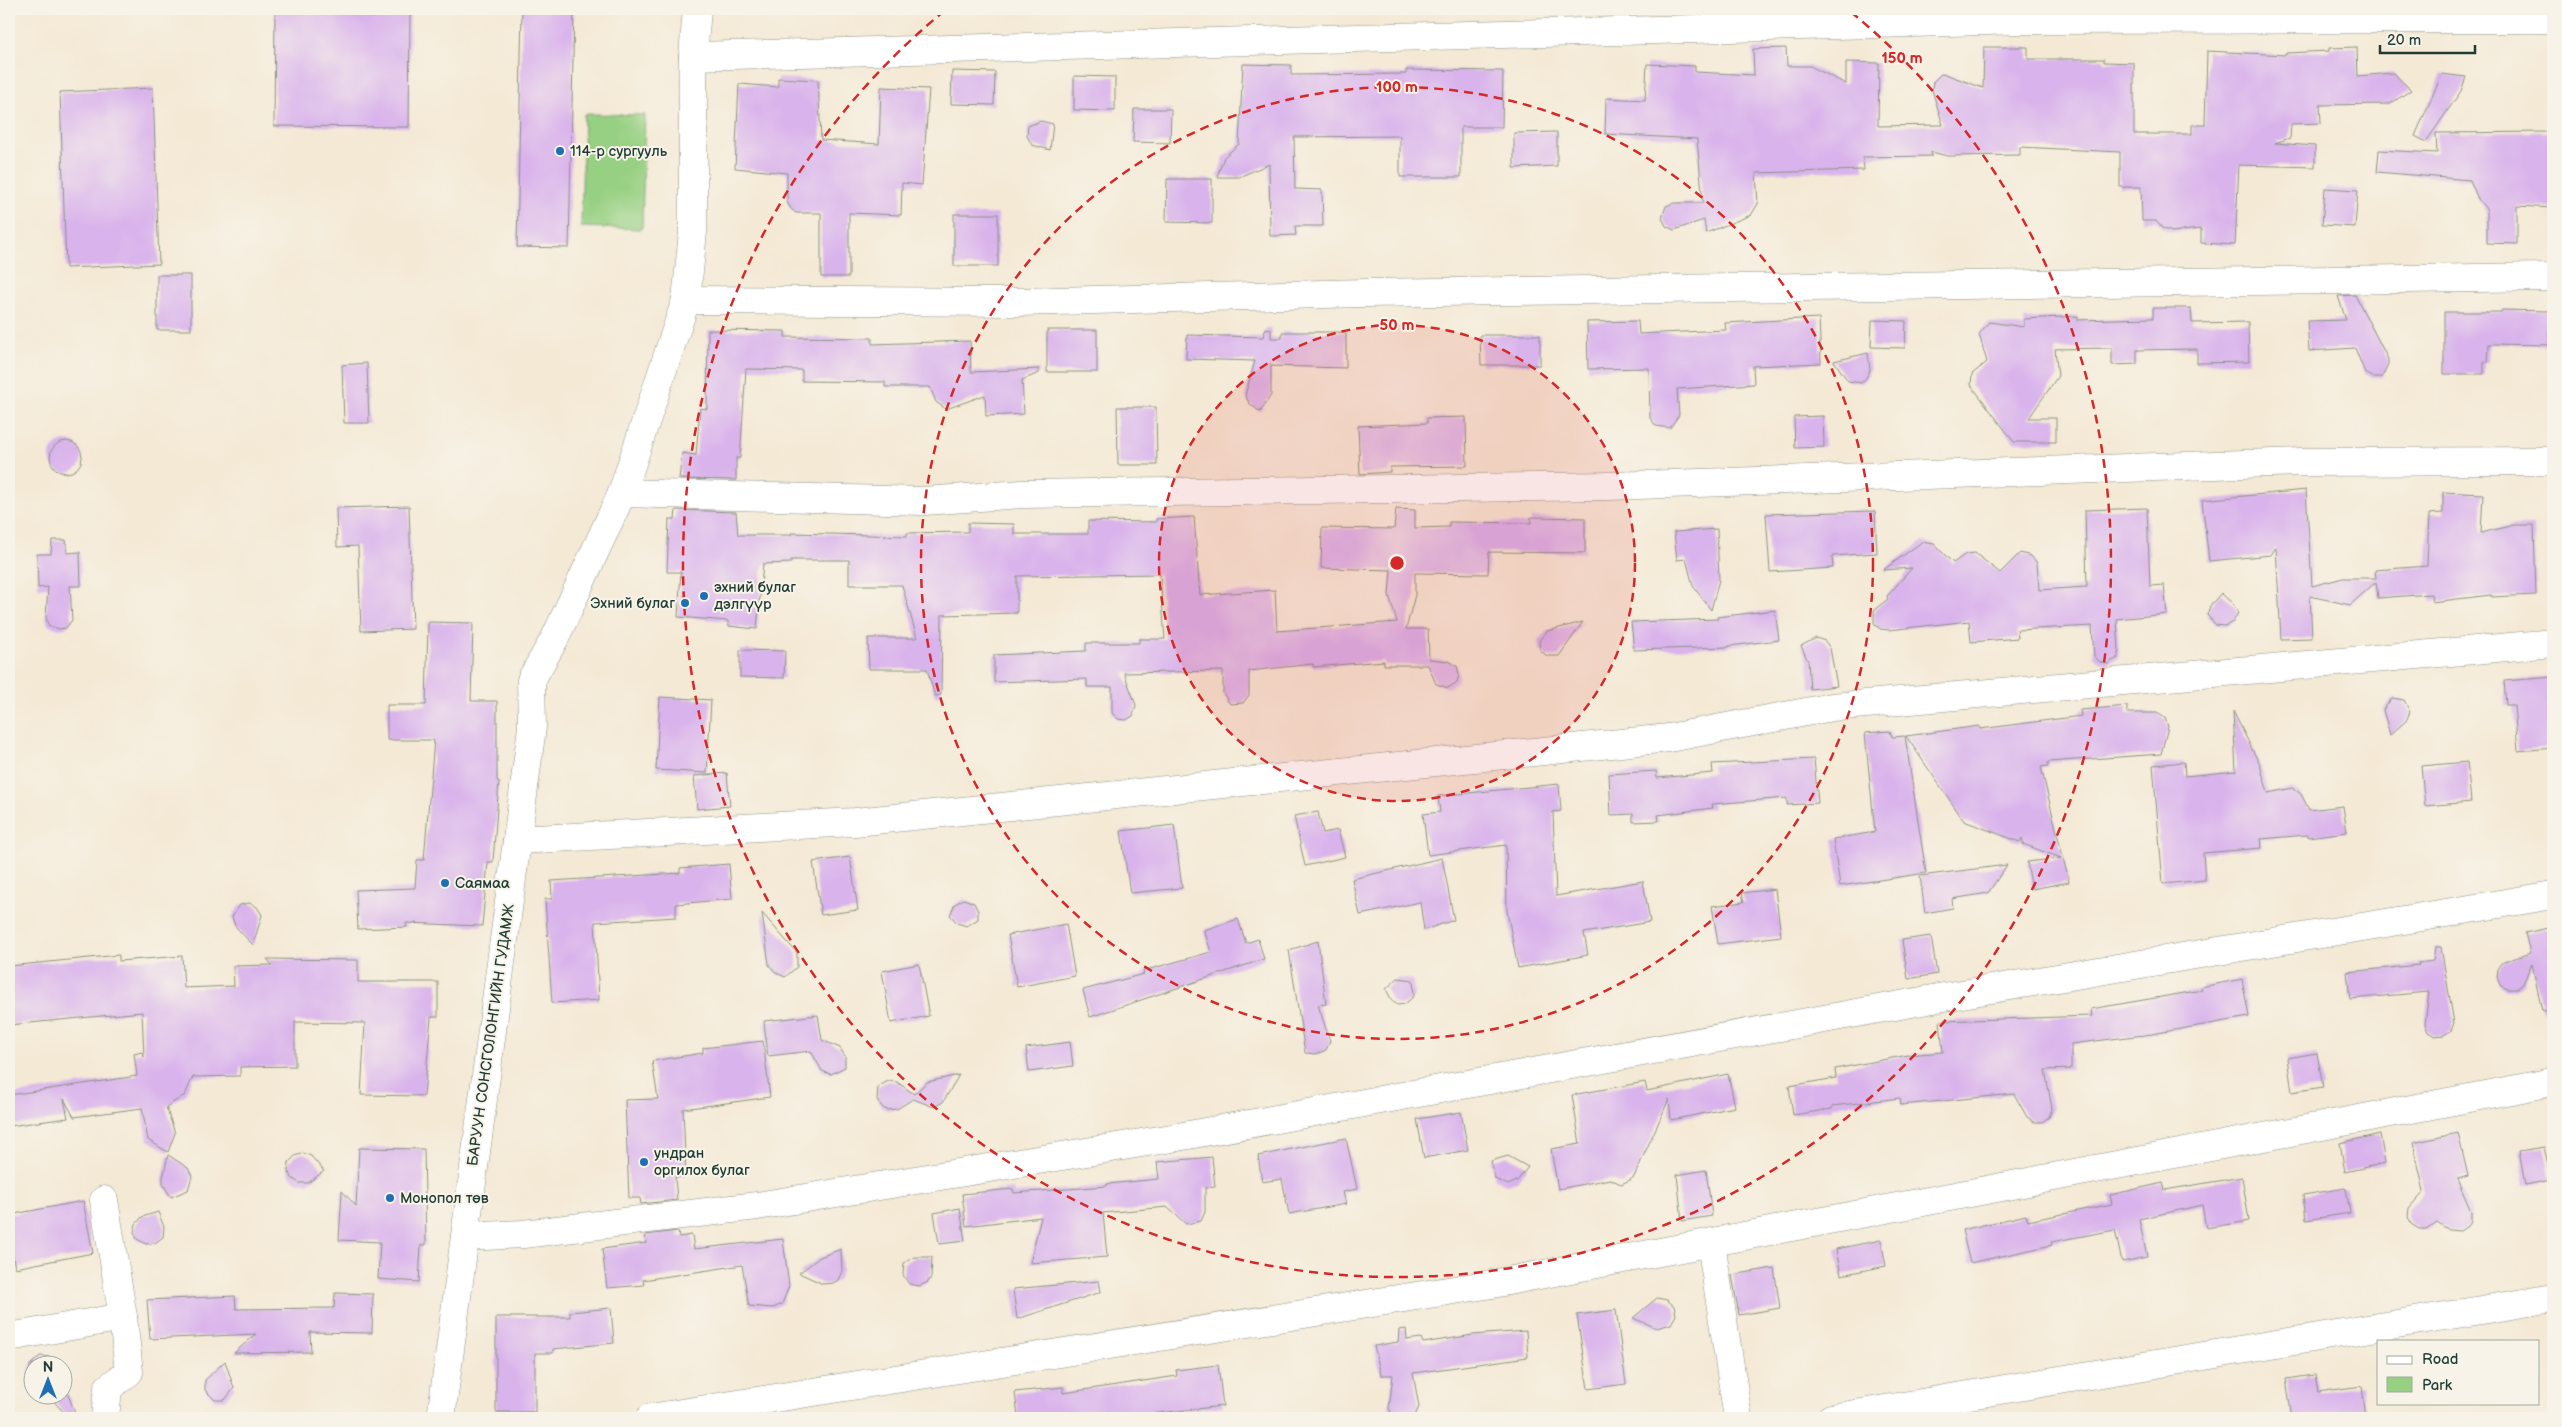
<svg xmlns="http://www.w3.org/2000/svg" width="2562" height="1427" font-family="'Balsamiq Sans',sans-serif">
<rect width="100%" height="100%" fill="#f7f3e8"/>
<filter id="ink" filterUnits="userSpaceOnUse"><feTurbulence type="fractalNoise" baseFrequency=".02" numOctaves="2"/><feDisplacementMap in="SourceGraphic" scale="10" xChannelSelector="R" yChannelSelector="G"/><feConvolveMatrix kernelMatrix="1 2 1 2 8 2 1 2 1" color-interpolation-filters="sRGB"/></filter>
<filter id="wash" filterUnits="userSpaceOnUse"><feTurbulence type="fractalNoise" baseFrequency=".0096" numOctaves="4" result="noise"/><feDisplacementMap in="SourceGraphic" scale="20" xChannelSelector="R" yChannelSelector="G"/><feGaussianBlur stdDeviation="1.12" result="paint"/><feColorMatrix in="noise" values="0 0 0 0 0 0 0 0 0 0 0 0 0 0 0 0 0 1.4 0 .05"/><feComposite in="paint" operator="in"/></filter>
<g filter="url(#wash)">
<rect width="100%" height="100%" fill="#f4e9d5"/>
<polygon fill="#97d082" stroke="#5b865b" points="584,114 645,115 642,229 581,227"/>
<g id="blocks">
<g fill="#d9b3ec">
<polygon points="275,9 410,9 409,127 274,126"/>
<polygon points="522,9 574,9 569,248 517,247"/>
<polygon points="1984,47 2028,47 2028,59 2104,59 2104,62 2134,63 2134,134 2192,134 2192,125 2205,125 2207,51 2286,55 2286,53 2329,51 2329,48 2357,47 2358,76 2393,73 2411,90 2390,104 2320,105 2321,123 2291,124 2290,138 2275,143 2315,146 2315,167 2239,165 2235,245 2201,243 2201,229 2172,232 2162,228 2156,221 2142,221 2141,187 2120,187 2120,152 2020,147 2020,155 1948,156 1931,152 1932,156 1863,157 1864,170 1756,173 1758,204 1751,215 1706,233 1704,220 1674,230 1666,226 1662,218 1666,206 1674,203 1703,203 1697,139 1605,134 1606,98 1645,100 1647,64 1695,66 1695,72 1754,75 1753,49 1786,48 1787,66 1810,66 1846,84 1846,62 1879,63 1878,126 1943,125 1932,90 1933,82 1941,74 1948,75 1983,88"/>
<polygon points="1243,64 1291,65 1291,75 1406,74 1406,70 1503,71 1502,127 1461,127 1461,177 1400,177 1400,136 1294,137 1295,189 1322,190 1323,226 1295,226 1296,235 1270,236 1269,164 1239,177 1217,177 1224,157 1239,144"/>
<polygon points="952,71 995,72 994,105 951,104"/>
<polygon points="2442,74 2466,77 2461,91 2426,142 2415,136"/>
<polygon points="1074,76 1115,77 1115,111 1074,110"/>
<polygon points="778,78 818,80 821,140 879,144 881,87 929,89 922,185 902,183 901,215 849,213 849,277 821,277 821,213 796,213 791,209 787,202 787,173 735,168 739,84 778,87"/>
<polygon points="153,88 159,264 66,268 60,92"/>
<polygon points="1134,109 1171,109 1170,143 1133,142"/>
<polygon points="1041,121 1053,124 1050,150 1032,145 1027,136 1028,126"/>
<polygon points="1557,132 1557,166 1514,168 1514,133"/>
<polygon points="2553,132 2553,208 2517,206 2517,244 2487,243 2487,210 2478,199 2470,180 2377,172 2379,150 2437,153 2436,133"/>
<polygon points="1167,179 1212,179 1212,223 1166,222"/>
<polygon points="2325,188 2358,190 2355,227 2322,225"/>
<rect x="954" y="214" width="44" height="52"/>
<rect x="157" y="275" width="34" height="55"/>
<polygon points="2355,295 2388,359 2388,364 2382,377 2373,377 2365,373 2355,348 2309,351 2307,321 2346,320 2338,296"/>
<polygon points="2153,308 2191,308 2192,323 2248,322 2249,362 2197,363 2197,349 2137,350 2137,364 2112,365 2112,348 2055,349 2058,376 2029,418 2056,418 2056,442 2014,442 1971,385 1972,374 1987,362 1979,334 1989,322 2024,327 2024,319 2078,316 2078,320 2153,318"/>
<polygon points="2502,310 2551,311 2549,345 2489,344 2488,362 2484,362 2484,374 2444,374 2444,312 2501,312"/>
<polygon points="1819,318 1821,363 1753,366 1754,384 1677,389 1679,415 1670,428 1656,426 1650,418 1649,368 1588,369 1587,322 1638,321 1639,334 1726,330 1725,323"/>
<polygon points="1872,320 1906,321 1905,348 1871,347"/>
<polygon points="1266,328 1271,329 1271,338 1282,338 1282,332 1346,332 1346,368 1271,366 1271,395 1260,412 1249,403 1245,395 1255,361 1186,359 1187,335 1263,337"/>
<polygon points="708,330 785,331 785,337 872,338 872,344 970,341 971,372 1039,369 1039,373 1022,380 1024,414 986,416 985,395 946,409 936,402 930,387 885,387 885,382 802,381 802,370 746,369 740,458 736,458 736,480 679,479 682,453 696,455 700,408 707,409"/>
<rect x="1047" y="330" width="50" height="42"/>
<polygon points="1480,335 1540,335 1540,365 1481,365"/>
<polygon points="1868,353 1870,370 1866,378 1861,383 1848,381 1834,361"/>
<polygon points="367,363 369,423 344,423 342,365"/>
<polygon points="1117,407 1156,407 1157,465 1118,465"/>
<polygon points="1823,416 1824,447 1795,448 1794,417"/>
<polygon points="1466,417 1467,466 1390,467 1390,472 1360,474 1358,426 1427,423 1427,418"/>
<circle cx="66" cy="457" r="16"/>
<polygon points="2306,490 2312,586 2343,578 2376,578 2375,570 2427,566 2429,514 2443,513 2443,492 2483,494 2481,533 2514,525 2534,525 2536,595 2491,597 2491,595 2432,602 2431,594 2378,598 2376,582 2350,605 2310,596 2312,638 2281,639 2276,547 2271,555 2209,561 2202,500"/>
<polygon points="409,506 413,629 361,631 358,546 337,547 336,508"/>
<polygon points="2147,508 2150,586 2164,585 2167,614 2117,619 2119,650 2118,658 2112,661 2107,664 2100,662 2094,656 2092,626 2017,630 2018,638 1971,642 1969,621 1889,630 1880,629 1874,623 1874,610 1888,599 1887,596 1912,568 1883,570 1922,542 1934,544 1953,563 1966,554 1975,553 2000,573 2020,553 2031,556 2037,563 2039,590 2087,587 2085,510"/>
<polygon points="1396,509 1415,510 1415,528 1449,527 1449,522 1531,523 1531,517 1585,518 1585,553 1489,552 1488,574 1415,573 1415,595 1406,629 1428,629 1429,659 1449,661 1457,666 1459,675 1457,682 1448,688 1436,684 1428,665 1384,665 1384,661 1313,667 1313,664 1249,671 1249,695 1243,703 1230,704 1223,693 1223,671 1124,673 1136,705 1133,716 1126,720 1118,719 1112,713 1112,687 1087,687 1087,679 994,682 994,655 1086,651 1086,643 1139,643 1139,639 1165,639 1160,574 1017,576 1017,613 942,615 941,695 935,696 927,669 869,669 868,638 917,638 902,585 849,585 849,560 791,560 791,563 763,564 757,629 728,626 728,621 678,617 681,572 667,572 669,519 675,519 676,510 736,512 738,535 791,535 791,533 907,536 907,533 968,532 968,523 1014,524 1014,534 1088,534 1088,521 1156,522 1156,519 1194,517 1200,595 1275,590 1277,631 1397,622 1389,595 1391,570 1321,568 1322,528 1394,529"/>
<polygon points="1875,511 1877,553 1832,556 1833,568 1770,572 1766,514"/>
<polygon points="1717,529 1719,580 1711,610 1693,586 1686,559 1677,560 1674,532"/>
<polygon points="52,540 66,540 67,553 80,552 81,586 70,586 72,620 66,628 59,629 48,625 46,617 48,587 38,588 37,554 51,554"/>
<polygon points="2221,593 2233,604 2238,613 2233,622 2225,626 2216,625 2207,615 2210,606"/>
<polygon points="1775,610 1779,640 1729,646 1729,647 1634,650 1631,622 1718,619 1717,617"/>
<polygon points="428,622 473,623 471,701 497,701 497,781 499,781 493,862 488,862 482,926 406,923 407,927 358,929 356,890 415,888 417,860 424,860 434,740 387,740 387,705 426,705"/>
<polygon points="1583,622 1559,656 1547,656 1540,650 1539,641 1547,631"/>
<polygon points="1816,638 1825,641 1830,648 1837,686 1810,689 1808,661 1801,646"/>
<polygon points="740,650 785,651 784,678 740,677"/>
<polygon points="2553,677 2553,748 2518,751 2514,705 2506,705 2504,681"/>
<polygon points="660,697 711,700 707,773 656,770"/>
<polygon points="2392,698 2404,700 2410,712 2406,721 2390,735 2383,710"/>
<polygon points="2127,706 2127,713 2157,713 2165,718 2168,727 2161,754 2048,762 2048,766 2041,767 2069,882 2032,889 2027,862 2061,858 2023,844 2022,838 2020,842 1964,821 1906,736 1979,726 1980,729 2081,716 2080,710"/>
<polygon points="2233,711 2260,765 2268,793 2293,788 2301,794 2309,810 2343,806 2347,832 2308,837 2307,835 2261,839 2262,848 2203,853 2205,880 2163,884 2153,765 2184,762 2185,776 2236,771"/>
<polygon points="1890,731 1892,737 1905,736 1926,873 1840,886 1833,839 1875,832 1865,733"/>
<polygon points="1814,759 1818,803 1787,805 1787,798 1712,804 1713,808 1658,815 1659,821 1633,822 1633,814 1611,815 1609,774 1656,771 1657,778 1713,773 1712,764"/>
<polygon points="2467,762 2471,802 2425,806 2421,766"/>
<polygon points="727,773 730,806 697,809 694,776"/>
<polygon points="1559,784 1561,811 1553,812 1556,896 1643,881 1650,922 1584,933 1588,955 1518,968 1507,911 1506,845 1428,855 1423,814 1440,812 1438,796"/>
<polygon points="1318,812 1323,833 1338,830 1345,857 1305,866 1294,816"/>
<polygon points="1174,825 1182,888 1130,893 1121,831"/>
<polygon points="850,857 858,910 821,915 813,862"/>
<polygon points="1442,858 1454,920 1424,930 1420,902 1360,915 1352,879"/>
<polygon points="729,864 732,899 676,904 676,917 595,922 599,1000 552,1003 545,899 552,899 551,881 680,873 680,868"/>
<polygon points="2007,865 1988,893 1952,899 1953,908 1925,913 1920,876"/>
<polygon points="1775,889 1781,936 1718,944 1712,906 1744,902 1742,893"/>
<polygon points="964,899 974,903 978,911 978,919 967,926 957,923 950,915 955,904"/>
<polygon points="249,903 257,907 262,915 253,945 235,926 232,917 240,905"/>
<polygon points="762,913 797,953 797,967 785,977 775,972 769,965"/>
<polygon points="1238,919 1246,943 1258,939 1264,959 1090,1017 1083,990 1144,974 1143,971 1211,952 1204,930"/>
<polygon points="1066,924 1075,976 1017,987 1008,935"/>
<polygon points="2553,927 2553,1010 2542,1011 2532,964 2523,984 2516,989 2507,989 2500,985 2497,977 2498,969 2503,962 2530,953 2525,933"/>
<polygon points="1931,936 1937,974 1908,979 1902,940"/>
<polygon points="1318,941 1326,1004 1318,1005 1330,1041 1326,1050 1317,1054 1305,1053 1289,950"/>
<polygon points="2435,947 2441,947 2454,1023 2451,1031 2444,1035 2435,1036 2428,1032 2425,1024 2429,992 2350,999 2347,972 2419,965 2418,963 2433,961"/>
<polygon points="119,955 119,961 182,956 184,988 234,986 233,966 272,965 267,959 358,960 358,982 438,982 438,1017 431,1017 424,1096 361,1095 365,1023 295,1022 295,1066 240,1067 240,1076 193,1077 185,1095 166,1107 175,1133 168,1152 148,1140 142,1108 74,1117 64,1099 68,1118 9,1126 9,1095 137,1076 134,1054 142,1052 144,1057 142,1012 9,1025 9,966"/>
<polygon points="919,964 929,1016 891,1023 882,971"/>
<polygon points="1398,978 1413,980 1414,996 1405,1004 1398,1005 1392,1001 1386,989"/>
<polygon points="2242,979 2249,1017 2152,1034 2071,1044 2071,1069 2045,1070 2052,1109 2049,1117 2042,1122 2034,1122 2027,1117 2014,1094 1901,1105 1900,1098 1832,1106 1832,1109 1793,1115 1789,1086 1836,1078 1835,1069 1908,1055 1943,1052 1940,1021 2092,1016 2091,1009 2202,990 2201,987"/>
<polygon points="818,1015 822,1040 840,1048 845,1056 845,1067 831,1074 822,1071 811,1051 768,1056 764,1021"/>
<polygon points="763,1041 770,1097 683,1109 686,1176 675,1177 677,1200 641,1204 640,1198 629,1198 625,1100 658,1099 652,1061 703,1053 703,1048"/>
<polygon points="1070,1042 1073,1066 1029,1072 1026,1048"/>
<polygon points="2317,1053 2323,1087 2292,1092 2287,1058"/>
<polygon points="1728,1074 1735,1107 1671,1120 1669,1099 1634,1177 1630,1180 1621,1184 1610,1179 1558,1189 1551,1149 1580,1144 1572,1095 1645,1082 1647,1091"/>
<polygon points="959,1075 943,1102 934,1107 913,1099 897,1109 887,1110 883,1108 877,1100 878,1087 888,1081 897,1082 914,1094 927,1082"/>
<polygon points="1461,1112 1468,1150 1424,1158 1417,1119"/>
<polygon points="2458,1133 2468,1176 2457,1179 2471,1211 2471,1220 2469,1225 2460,1231 2449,1230 2437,1222 2427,1229 2419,1229 2411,1224 2408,1217 2409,1208 2424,1191 2413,1143"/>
<polygon points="2380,1134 2385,1163 2345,1172 2340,1143"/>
<polygon points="1346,1138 1357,1189 1343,1192 1346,1204 1289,1214 1282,1179 1262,1182 1258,1156"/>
<polygon points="2544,1147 2551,1180 2525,1185 2519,1151"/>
<polygon points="359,1148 424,1149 426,1245 421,1245 419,1282 378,1279 380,1242 339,1240 342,1191 356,1206"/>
<polygon points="303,1153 311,1156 324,1171 308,1183 299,1183 292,1178 288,1171 289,1162 295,1156"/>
<polygon points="168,1155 188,1168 192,1176 188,1190 171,1197 163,1184 163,1178"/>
<polygon points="1508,1156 1528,1167 1517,1181 1508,1185 1495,1179 1491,1161"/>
<polygon points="1212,1157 1215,1187 1205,1188 1205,1212 1201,1221 1186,1224 1167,1207 1103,1213 1107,1257 1030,1263 1041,1217 966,1226 962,1194 1013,1189 1014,1193 1107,1186 1107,1184 1159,1179 1157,1162"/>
<polygon points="1706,1170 1712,1216 1682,1221 1677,1175"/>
<polygon points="2242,1177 2249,1221 2206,1228 2202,1205 2139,1219 2147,1257 2122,1262 2115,1230 2051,1242 2052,1245 1970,1263 1962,1230 2026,1215 2028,1221 2112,1204 2110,1195 2163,1183 2165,1190"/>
<polygon points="2346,1188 2350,1213 2306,1220 2303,1195"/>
<polygon points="83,1201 93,1253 15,1268 9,1236 9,1215"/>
<polygon points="960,1208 965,1241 939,1244 934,1213"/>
<polygon points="158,1212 164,1227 163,1237 155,1243 146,1244 137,1239 134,1232 136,1224 142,1217"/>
<polygon points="678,1231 679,1237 692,1235 694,1249 783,1239 789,1286 782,1304 773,1308 749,1306 742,1265 643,1280 644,1285 607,1288 602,1249 646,1243 645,1235"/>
<polygon points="1881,1240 1886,1266 1841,1275 1836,1249"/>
<polygon points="841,1249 842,1271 838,1280 833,1283 823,1284 799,1273 820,1257"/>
<polygon points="914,1257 932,1257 931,1278 928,1282 919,1286 909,1284 903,1275 904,1263"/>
<polygon points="1774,1268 1780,1308 1739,1315 1732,1275"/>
<polygon points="1099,1281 1101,1292 1017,1319 1013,1289"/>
<polygon points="335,1293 373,1294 372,1333 310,1332 311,1352 234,1353 256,1334 150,1339 147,1300 235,1296 236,1309 334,1308"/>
<polygon points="1657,1298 1667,1300 1674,1306 1676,1315 1671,1324 1657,1328 1633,1318"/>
<polygon points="611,1308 614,1343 553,1349 553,1353 535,1353 535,1412 496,1412 496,1317 570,1317 570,1312"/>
<polygon points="1616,1310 1626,1384 1588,1389 1577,1315"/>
<polygon points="1406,1329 1407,1340 1421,1338 1423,1343 1473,1335 1526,1331 1528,1357 1413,1373 1419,1407 1414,1418 1394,1418 1389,1408 1393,1375 1381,1375 1374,1346 1398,1342 1399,1330"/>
<polygon points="40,1356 50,1357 57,1364 32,1364 32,1380 29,1375 30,1365"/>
<polygon points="225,1361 234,1388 225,1400 215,1400 205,1390 205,1380"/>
<polygon points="1218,1365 1223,1406 1114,1418 1018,1418 1015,1392 1063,1387 1063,1393 1177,1376 1176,1370"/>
<polygon points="2315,1375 2318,1392 2362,1386 2366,1418 2292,1418 2286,1379"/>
<polygon points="62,1379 77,1418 69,1418 47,1394 62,1394"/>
</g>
</g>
</g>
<g filter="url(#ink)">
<use href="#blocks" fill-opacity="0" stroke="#8a9384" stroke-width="1"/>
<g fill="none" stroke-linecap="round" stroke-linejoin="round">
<defs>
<g id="minor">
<polyline points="693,56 2023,20 2553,19"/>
<polyline points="686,300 1017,302 1365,293 2553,277"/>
<polyline points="622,493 924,501 1022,494 1610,486 2301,462 2553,461"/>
<polyline points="517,840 855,822 1669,738 1832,707 2553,643"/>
<polyline points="465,1237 523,1234 757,1206 1172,1138 1944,997 2553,895"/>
<polyline points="1711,1243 1738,1418"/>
<polyline points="9,1337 123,1317 104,1200"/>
<polyline points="105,1418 108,1388 129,1372 123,1317"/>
<polyline points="441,1418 532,727 531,680 555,638 622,493 686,300 693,232 693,56 697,9"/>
<polyline points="650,1418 1492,1284 2553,1082"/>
<polyline points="1831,1418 2553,1298"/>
</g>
</defs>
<use href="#minor" stroke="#8a9384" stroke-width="29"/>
<use href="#minor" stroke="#fff" stroke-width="28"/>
</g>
</g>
<circle cx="1397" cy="563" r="238" fill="#d62828" fill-opacity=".12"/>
<g fill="none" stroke="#d62828" stroke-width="2.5" stroke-dasharray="9 6">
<circle cx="1397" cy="563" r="238"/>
<circle cx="1397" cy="563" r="476"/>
<path d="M1851 12A714 714 0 1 1 943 12"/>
</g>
<g fill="#1f6fb2" stroke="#f7f3e8" stroke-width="2">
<circle cx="560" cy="151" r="5"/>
<circle cx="704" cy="596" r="5"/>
<circle cx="685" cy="603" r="5"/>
<circle cx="445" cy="883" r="5"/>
<circle cx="644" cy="1162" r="5"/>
<circle cx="390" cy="1198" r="5"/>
</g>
<g text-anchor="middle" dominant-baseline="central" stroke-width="4" stroke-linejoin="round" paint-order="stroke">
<g font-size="15" fill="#1f3d34" stroke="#f7f3e8" text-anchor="start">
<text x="570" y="151">114-р сургууль</text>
<text x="714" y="587">эхний булаг<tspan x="714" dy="17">дэлгүүр</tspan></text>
<text x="675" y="603" text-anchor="end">Эхний булаг</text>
<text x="455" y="883">Саямаа</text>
<text x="654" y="1153">ундран<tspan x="654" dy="17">оргилох булаг</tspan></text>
<text x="400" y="1198">Монопол төв</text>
</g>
<g font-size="15" fill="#1f3d34" stroke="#f7f3e8">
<text transform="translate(491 1035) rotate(-82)">БАРУУН СОНСГОЛОНГИЙН ГУДАМЖ</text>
</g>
</g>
<circle cx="1397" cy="563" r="8" fill="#d62828" stroke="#f7f3e8" stroke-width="2.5"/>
<g font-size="15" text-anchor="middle" font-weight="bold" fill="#d62828" stroke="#f7f3e8" stroke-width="4" stroke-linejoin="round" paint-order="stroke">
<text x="1902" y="63">150 m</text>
<text x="1397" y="92">100 m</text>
<text x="1397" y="330">50 m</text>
</g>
<rect width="2562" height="1427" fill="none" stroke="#f7f3e8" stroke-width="30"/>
<rect x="2377" y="1340" width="162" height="65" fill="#f7f3e8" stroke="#a1aaa0"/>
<rect x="2387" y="1356" width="25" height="8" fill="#ffffff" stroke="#a1aaa0"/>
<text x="2422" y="1364" font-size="15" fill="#1f3d34">Road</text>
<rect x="2387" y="1377" width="25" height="15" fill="#97d082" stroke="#a1aaa0"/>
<text x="2422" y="1390" font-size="15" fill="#1f3d34">Park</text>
<g transform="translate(48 1380)"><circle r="24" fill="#f7f3e8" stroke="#a1aaa0"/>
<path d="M0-4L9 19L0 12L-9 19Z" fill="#1f6fb2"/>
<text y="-8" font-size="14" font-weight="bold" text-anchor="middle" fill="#1f3d34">N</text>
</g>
<path d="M2380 45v8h95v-8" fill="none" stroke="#1f3d34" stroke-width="2.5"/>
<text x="2387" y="45" font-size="15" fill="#1f3d34" stroke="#f7f3e8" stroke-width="4" paint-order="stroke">20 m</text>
</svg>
